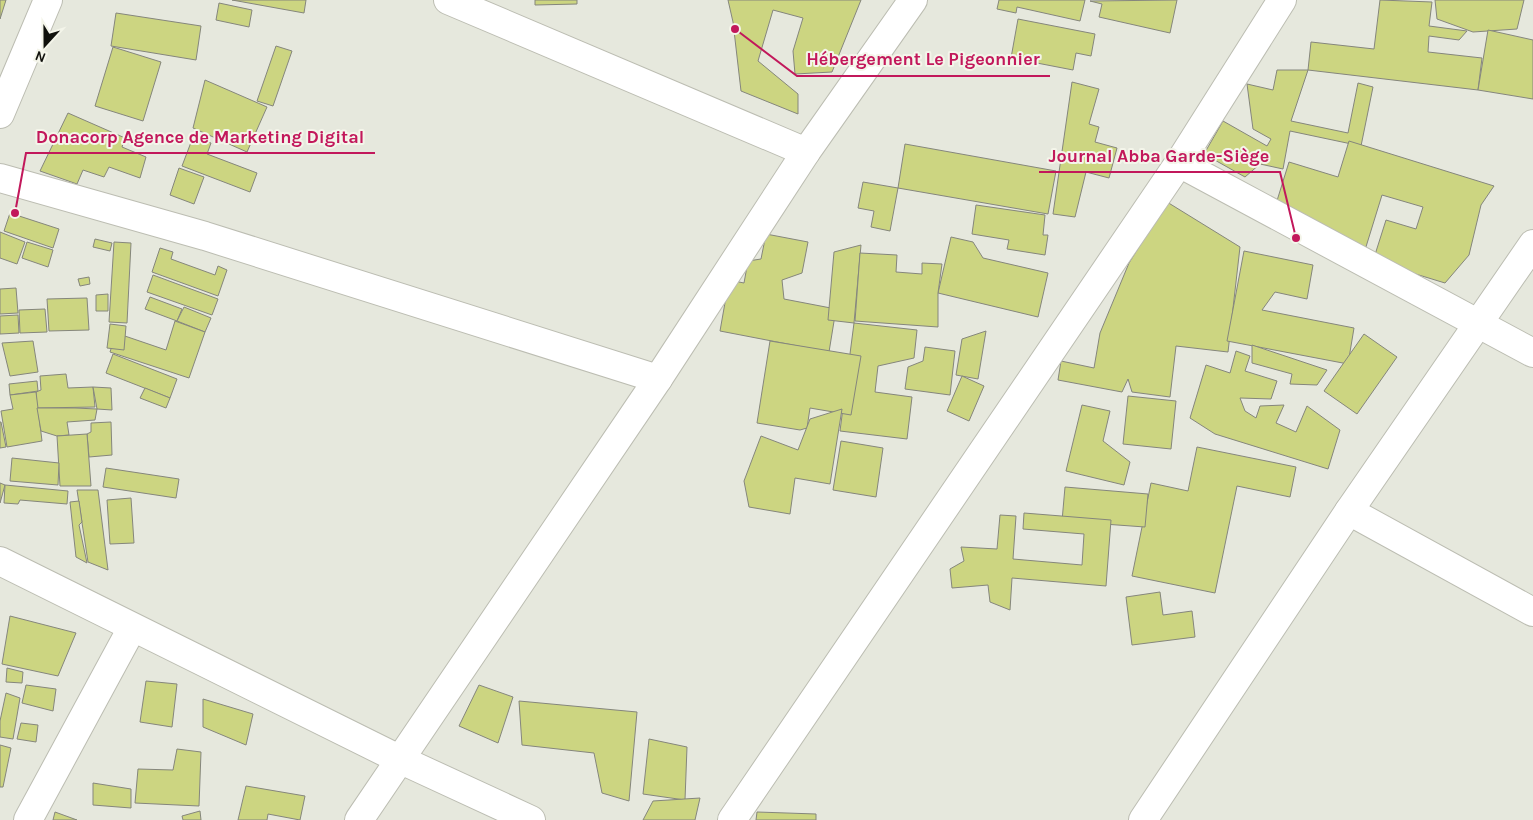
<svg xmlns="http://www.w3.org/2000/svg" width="1533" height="820" font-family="Karla,sans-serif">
<rect width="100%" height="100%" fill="#e6e8dd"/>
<g fill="#ccd581" stroke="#85867c">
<polygon points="0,0 6,0 0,19"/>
<polygon points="232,0 306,0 304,13"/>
<polygon points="535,0 577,0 577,4 535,5"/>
<polygon points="728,0 861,0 832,72 795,74 793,51 803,18 773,10 758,61 798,94 798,114 741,91 733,22"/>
<polygon points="999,0 1085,0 1080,21 1017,7 1016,13 997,9"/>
<polygon points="1177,0 1170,33 1099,17 1102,4 1090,1"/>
<polygon points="1380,0 1432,2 1429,26 1467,31 1459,40 1429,36 1428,52 1482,58 1478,90 1308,70 1311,42 1374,49"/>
<polygon points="1435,0 1524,0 1517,29 1473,32 1437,19"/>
<polygon points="219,3 252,10 249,27 216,20"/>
<polygon points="116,13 201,26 196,60 111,46"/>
<polygon points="1018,19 1095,34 1091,56 1076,53 1073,70 1011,58"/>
<polygon points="1488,30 1533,40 1533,99 1478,90"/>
<polygon points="276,46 292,51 273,106 257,101"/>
<polygon points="113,47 161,62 143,121 95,106"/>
<polygon points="1277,70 1308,70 1291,121 1348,133 1358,83 1373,87 1361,146 1290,131 1283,169 1260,164 1245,177 1204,154 1223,121 1267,146 1271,139 1253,129 1247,84 1273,90"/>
<polygon points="205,80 267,107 247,152 193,128"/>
<polygon points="1072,82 1099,89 1089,124 1099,127 1095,142 1117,148 1109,178 1086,172 1075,217 1053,214"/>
<polygon points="68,113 125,138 122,147 146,157 140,178 109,167 104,177 83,170 77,184 40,171"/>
<polygon points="193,137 211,143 207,154 257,173 250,192 182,166"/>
<polygon points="1349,141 1494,186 1481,205 1469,255 1445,283 1373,261 1386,220 1416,229 1423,207 1382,195 1365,250 1271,220 1289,162 1338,177"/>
<polygon points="905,144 1056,171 1048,214 898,188"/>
<polygon points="179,168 204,177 194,204 170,195"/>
<polygon points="863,182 898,188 890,231 871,227 874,211 858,208"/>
<polygon points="1167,202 1240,247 1228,352 1176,346 1170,397 1132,392 1128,379 1122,392 1058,380 1061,361 1094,368 1100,333 1129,263"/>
<polygon points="976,205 1045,215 1043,235 1048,235 1045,255 1007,249 1009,240 972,234"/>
<polygon points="10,213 59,229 53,248 4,231"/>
<polygon points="0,232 25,242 17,264 0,258"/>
<polygon points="766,234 808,242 802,273 782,280 784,299 836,309 829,352 720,331 729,280 744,283 748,261 761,259"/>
<polygon points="951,237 973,242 983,258 1048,273 1038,317 938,293"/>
<polygon points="95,239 112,243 110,251 93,247"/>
<polygon points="27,242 53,250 48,267 22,258"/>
<polygon points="114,242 131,243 127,323 109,322"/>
<polygon points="861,245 854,323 828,320 834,252"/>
<polygon points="160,248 173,252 171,259 215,275 218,266 227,270 218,296 152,272"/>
<polygon points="1244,251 1313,265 1307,299 1275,292 1262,310 1354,328 1348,364 1227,341"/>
<polygon points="860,253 897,255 896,272 922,274 922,263 942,264 938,293 938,327 855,321"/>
<polygon points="153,275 218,299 212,315 147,292"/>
<polygon points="89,277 90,284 80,286 78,279"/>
<polygon points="16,288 18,313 0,314 0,289"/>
<polygon points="108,294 108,311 96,311 96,295"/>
<polygon points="150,297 182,309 177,321 145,309"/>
<polygon points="87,298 89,330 49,331 47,299"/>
<polygon points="184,307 211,318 205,332 177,321"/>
<polygon points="45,309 47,332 20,333 19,310"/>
<polygon points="18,315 19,333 0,334 0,316"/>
<polygon points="175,321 205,332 189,378 110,352 116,333 166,350"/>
<polygon points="854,323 917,330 914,358 878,366 875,392 912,397 907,439 840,431"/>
<polygon points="110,324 126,326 124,350 107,348"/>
<polygon points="986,331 978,379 956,375 962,339"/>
<polygon points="1364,334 1397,357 1357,414 1324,391"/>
<polygon points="33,341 38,372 10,376 2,343"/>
<polygon points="770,341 861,356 851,415 810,408 807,428 800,430 757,423"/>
<polygon points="1252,345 1327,370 1317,385 1290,384 1292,374 1252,363"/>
<polygon points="925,347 955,351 950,395 905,389 908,367 923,361"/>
<polygon points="1236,351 1250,356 1245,371 1277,381 1271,399 1240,398 1245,411 1256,418 1260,406 1284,405 1276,423 1296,432 1307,406 1340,430 1328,469 1215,434 1190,418 1206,365 1230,373"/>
<polygon points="113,354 177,379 170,398 106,373"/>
<polygon points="66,374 68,388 93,387 95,407 37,408 36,392 41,390 40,376"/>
<polygon points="962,376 984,386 969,421 947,411"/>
<polygon points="37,381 38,391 10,395 9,384"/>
<polygon points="93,387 111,388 112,410 97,409"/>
<polygon points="145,388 170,398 166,408 140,398"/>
<polygon points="36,392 42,441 7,447 1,411 13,409 10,395"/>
<polygon points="1128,396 1176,401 1171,449 1123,444"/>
<polygon points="1082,405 1110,411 1103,441 1130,462 1124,485 1066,471"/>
<polygon points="37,408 75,408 97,409 95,420 67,422 69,435 57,436 41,431"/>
<polygon points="842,409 830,484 795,478 790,514 749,507 744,481 761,436 798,450 810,419"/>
<polygon points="1,422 6,447 0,448 0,422"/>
<polygon points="111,422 112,455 89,457 87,434 91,432 91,423"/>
<polygon points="87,434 91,486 60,486 57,436"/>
<polygon points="841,441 883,448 876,497 833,490"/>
<polygon points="1197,447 1296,467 1290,497 1237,486 1215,593 1132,576 1151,483 1188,491"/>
<polygon points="12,458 59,463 58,485 10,481"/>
<polygon points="106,468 179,479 176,498 103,487"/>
<polygon points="0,483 5,485 0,503"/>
<polygon points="5,485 68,491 67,504 20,500 18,504 4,503"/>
<polygon points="1065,487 1148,494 1145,527 1062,521"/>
<polygon points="77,490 98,490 108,570 88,562"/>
<polygon points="131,498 134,543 110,544 107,500"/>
<polygon points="79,501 82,522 79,525 87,563 76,557 70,502"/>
<polygon points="1024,513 1111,520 1106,586 1012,578 1010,610 990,602 988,585 952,588 950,569 964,561 961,547 997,549 1000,515 1016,516 1013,559 1082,565 1084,534 1023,529"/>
<polygon points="1160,592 1163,615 1192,611 1195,637 1132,645 1126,597"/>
<polygon points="10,616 76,633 58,676 2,664"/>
<polygon points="7,668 23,672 22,683 6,682"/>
<polygon points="146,681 177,684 172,727 140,722"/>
<polygon points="26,685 56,689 53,711 22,703"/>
<polygon points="479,685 513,697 498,743 459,726"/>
<polygon points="6,693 20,698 13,739 0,737 0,721"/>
<polygon points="203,699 253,714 246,745 203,727"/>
<polygon points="519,701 637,712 629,801 602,793 594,753 522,745"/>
<polygon points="21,723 38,725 36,742 17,739"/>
<polygon points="649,739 687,747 685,800 643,794"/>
<polygon points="0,745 11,748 3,787 0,787"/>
<polygon points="177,749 201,752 199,806 135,803 138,769 173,770"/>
<polygon points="93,783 131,789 131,808 93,805"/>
<polygon points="246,786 305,796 300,820 268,814 267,820 238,820"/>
<polygon points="700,798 695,820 643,820 653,801"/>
<polygon points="200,811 201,820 183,820 182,816"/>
<polygon points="55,812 77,820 53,820"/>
<polygon points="757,812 816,814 816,820 756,820"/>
</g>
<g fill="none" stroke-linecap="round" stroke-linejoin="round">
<defs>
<g id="minor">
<polyline points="448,0 806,152"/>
<polyline points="0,114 48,0"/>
<polyline points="1179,163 1533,353"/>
<polyline points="0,178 205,236 658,379"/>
<polyline points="1349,511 1533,612"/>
<polyline points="0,561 399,759 531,820"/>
<polyline points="28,820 132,628"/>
<polyline points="359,820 658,379 806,152 913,0"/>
<polyline points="732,820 1179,163 1282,0"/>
<polyline points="1143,820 1349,511 1533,244"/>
</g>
</defs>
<use href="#minor" stroke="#bcbdb2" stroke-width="30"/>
<use href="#minor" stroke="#fff" stroke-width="28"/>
</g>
<path fill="none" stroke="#c2185b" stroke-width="2" d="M735 29L797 76H1050M15 213L26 153H375M1296 238L1280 172H1039"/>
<g fill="#c2185b" stroke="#f4f5ea" stroke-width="2">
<circle cx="735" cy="29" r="5"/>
<circle cx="15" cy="213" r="5"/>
<circle cx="1296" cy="238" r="5"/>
</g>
<g font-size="18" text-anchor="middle" font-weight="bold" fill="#c2185b" stroke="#f4f5ea" stroke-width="4" stroke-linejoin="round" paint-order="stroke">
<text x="923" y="65">Hébergement Le Pigeonnier</text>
<text x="200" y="143">Donacorp Agence de Marketing Digital</text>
<text x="1159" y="162">Journal Abba Garde-Siège</text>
</g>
<g transform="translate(45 45) rotate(201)" stroke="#f4f5ea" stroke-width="4" paint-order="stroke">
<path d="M0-4L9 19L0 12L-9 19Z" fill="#10110d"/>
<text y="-8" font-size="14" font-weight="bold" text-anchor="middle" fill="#10110d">N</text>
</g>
</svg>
